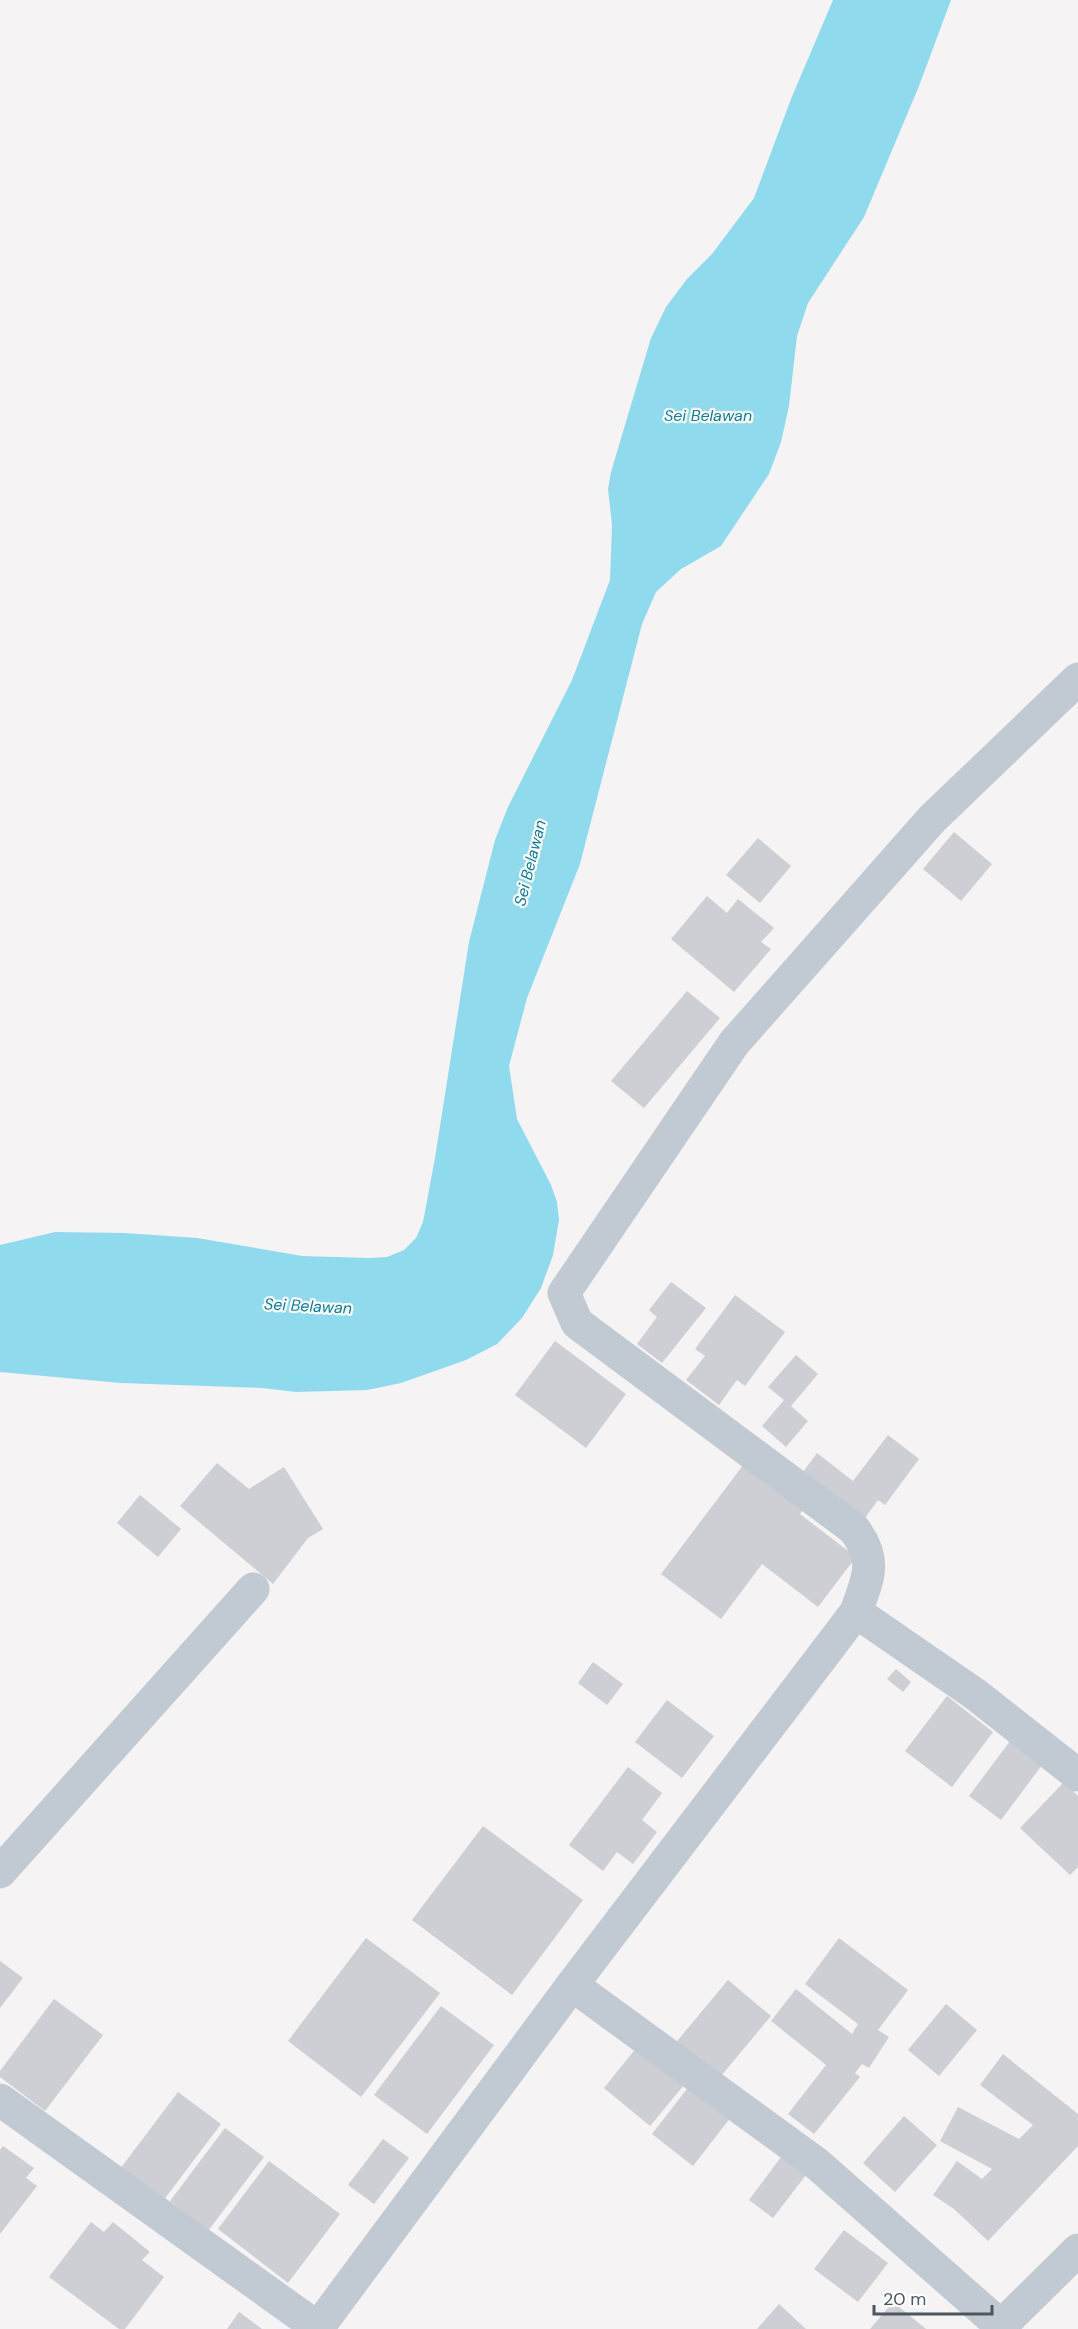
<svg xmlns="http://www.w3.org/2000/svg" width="1078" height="2329" font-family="'DM Sans',sans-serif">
<rect width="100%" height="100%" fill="#f5f3f3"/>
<polygon fill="#90daee" points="833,0 951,0 919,86 864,217 808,303 797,336 789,406 781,442 769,474 721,546 681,569 656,592 642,624 580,864 527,998 509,1066 517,1119 551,1185 557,1202 559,1220 553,1255 541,1288 522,1318 497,1344 466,1360 401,1383 367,1390 296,1392 262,1388 121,1383 0,1372 0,1245 55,1232 125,1233 197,1238 302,1256 370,1258 387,1257 404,1250 416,1238 423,1222 435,1158 469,942 495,840 508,807 572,680 610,580 612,525 608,489 611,472 651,338 666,307 687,279 712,254 754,198 791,99"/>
<g fill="#cdcfd5">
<polygon points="954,832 992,864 961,901 923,869"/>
<polygon points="758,838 791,866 760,903 726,875"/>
<polygon points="707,896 727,913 738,899 774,928 761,942 771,949 734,992 671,939"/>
<polygon points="687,991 720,1018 644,1108 611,1081"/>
<polygon points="671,1282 706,1308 662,1363 637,1344 657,1317 649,1310"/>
<polygon points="735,1295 785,1332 745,1386 737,1380 719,1405 686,1380 705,1356 695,1349"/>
<polygon points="555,1341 626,1394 586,1448 515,1395"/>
<polygon points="796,1355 818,1374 791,1406 808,1421 786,1447 762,1426 784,1400 768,1387"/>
<polygon points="888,1435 919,1459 885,1505 878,1500 862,1522 800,1476 817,1453 853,1481"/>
<polygon points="217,1463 249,1489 284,1467 323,1529 308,1538 273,1584 180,1506"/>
<polygon points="744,1464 804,1508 800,1514 856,1557 818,1607 762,1564 721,1619 661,1574"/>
<polygon points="140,1495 181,1529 158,1557 117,1523"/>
<polygon points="593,1662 623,1684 607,1705 578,1683"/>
<polygon points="896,1669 911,1682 903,1692 887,1679"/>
<polygon points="947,1696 993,1732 952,1787 905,1751"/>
<polygon points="667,1700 714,1736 682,1778 635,1742"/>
<polygon points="1013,1737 1045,1761 1001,1820 969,1796"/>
<polygon points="628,1767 662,1793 642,1820 657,1832 633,1864 617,1852 603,1871 569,1845"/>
<polygon points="1064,1782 1078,1796 1078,1867 1070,1875 1020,1828"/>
<polygon points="483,1826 583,1900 512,1995 412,1920"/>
<polygon points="366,1938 440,1993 361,2097 288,2041"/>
<polygon points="839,1938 908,1990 878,2030 889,2037 869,2068 862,2064 855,2073 860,2077 814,2134 788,2114 826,2065 771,2021 796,1989 852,2034 858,2024 805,1984"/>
<polygon points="0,1961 23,1978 0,2008"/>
<polygon points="728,1980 771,2016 716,2082 673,2046"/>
<polygon points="54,1999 103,2035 45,2111 0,2077 0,2071"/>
<polygon points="946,2004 977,2030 939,2076 908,2050"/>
<polygon points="441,2006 494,2045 427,2134 374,2095"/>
<polygon points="637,2047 684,2085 650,2126 604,2088"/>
<polygon points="1003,2054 1078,2114 1078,2146 988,2241 954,2209 933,2195 957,2161 982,2179 992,2169 940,2141 958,2107 1019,2139 1033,2125 980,2085"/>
<polygon points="690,2085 731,2117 693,2166 652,2134"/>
<polygon points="178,2092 221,2124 163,2201 120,2169"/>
<polygon points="904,2116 937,2145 895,2192 863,2163"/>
<polygon points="225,2128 264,2157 208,2231 170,2201"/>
<polygon points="383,2139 409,2158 374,2204 348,2185"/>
<polygon points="3,2146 34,2168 26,2178 37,2186 0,2234 0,2150"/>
<polygon points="781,2157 806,2175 773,2218 749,2200"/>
<polygon points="269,2161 340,2214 288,2283 218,2229"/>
<polygon points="91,2222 104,2232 113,2222 150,2252 142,2260 164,2277 125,2329 119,2329 49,2277"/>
<polygon points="844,2230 888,2263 858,2302 814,2269"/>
<polygon points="893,2302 926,2329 870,2329"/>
<polygon points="779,2304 806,2329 757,2329"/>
<polygon points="239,2312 262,2329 227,2329"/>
</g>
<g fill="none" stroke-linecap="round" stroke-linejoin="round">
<g stroke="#c1cad2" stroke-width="33">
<polyline points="856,1612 975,1694 1078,1775"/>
<polyline points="0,1872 253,1589"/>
<polyline points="572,1985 816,2163 1001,2326"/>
<polyline points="0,2100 318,2328"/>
<path d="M317 2329 572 1985 856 1612C868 1578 878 1561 854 1529L577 1323 564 1293 734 1043 932 819 1078 679"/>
<polyline points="998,2329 1078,2250"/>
</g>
</g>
<g text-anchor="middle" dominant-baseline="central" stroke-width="4.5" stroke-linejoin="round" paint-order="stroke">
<g font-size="16" font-style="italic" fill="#0c7c9b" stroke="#fff">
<text x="708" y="415">Sei Belawan</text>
<text transform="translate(530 863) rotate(-76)">Sei Belawan</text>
<text transform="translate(308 1306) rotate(3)">Sei Belawan</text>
</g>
</g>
<path d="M874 2305v9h118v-9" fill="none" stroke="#4a5661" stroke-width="3"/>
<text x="883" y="2305" font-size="18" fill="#4a5661" stroke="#ffffff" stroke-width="4.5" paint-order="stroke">20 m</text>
</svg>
